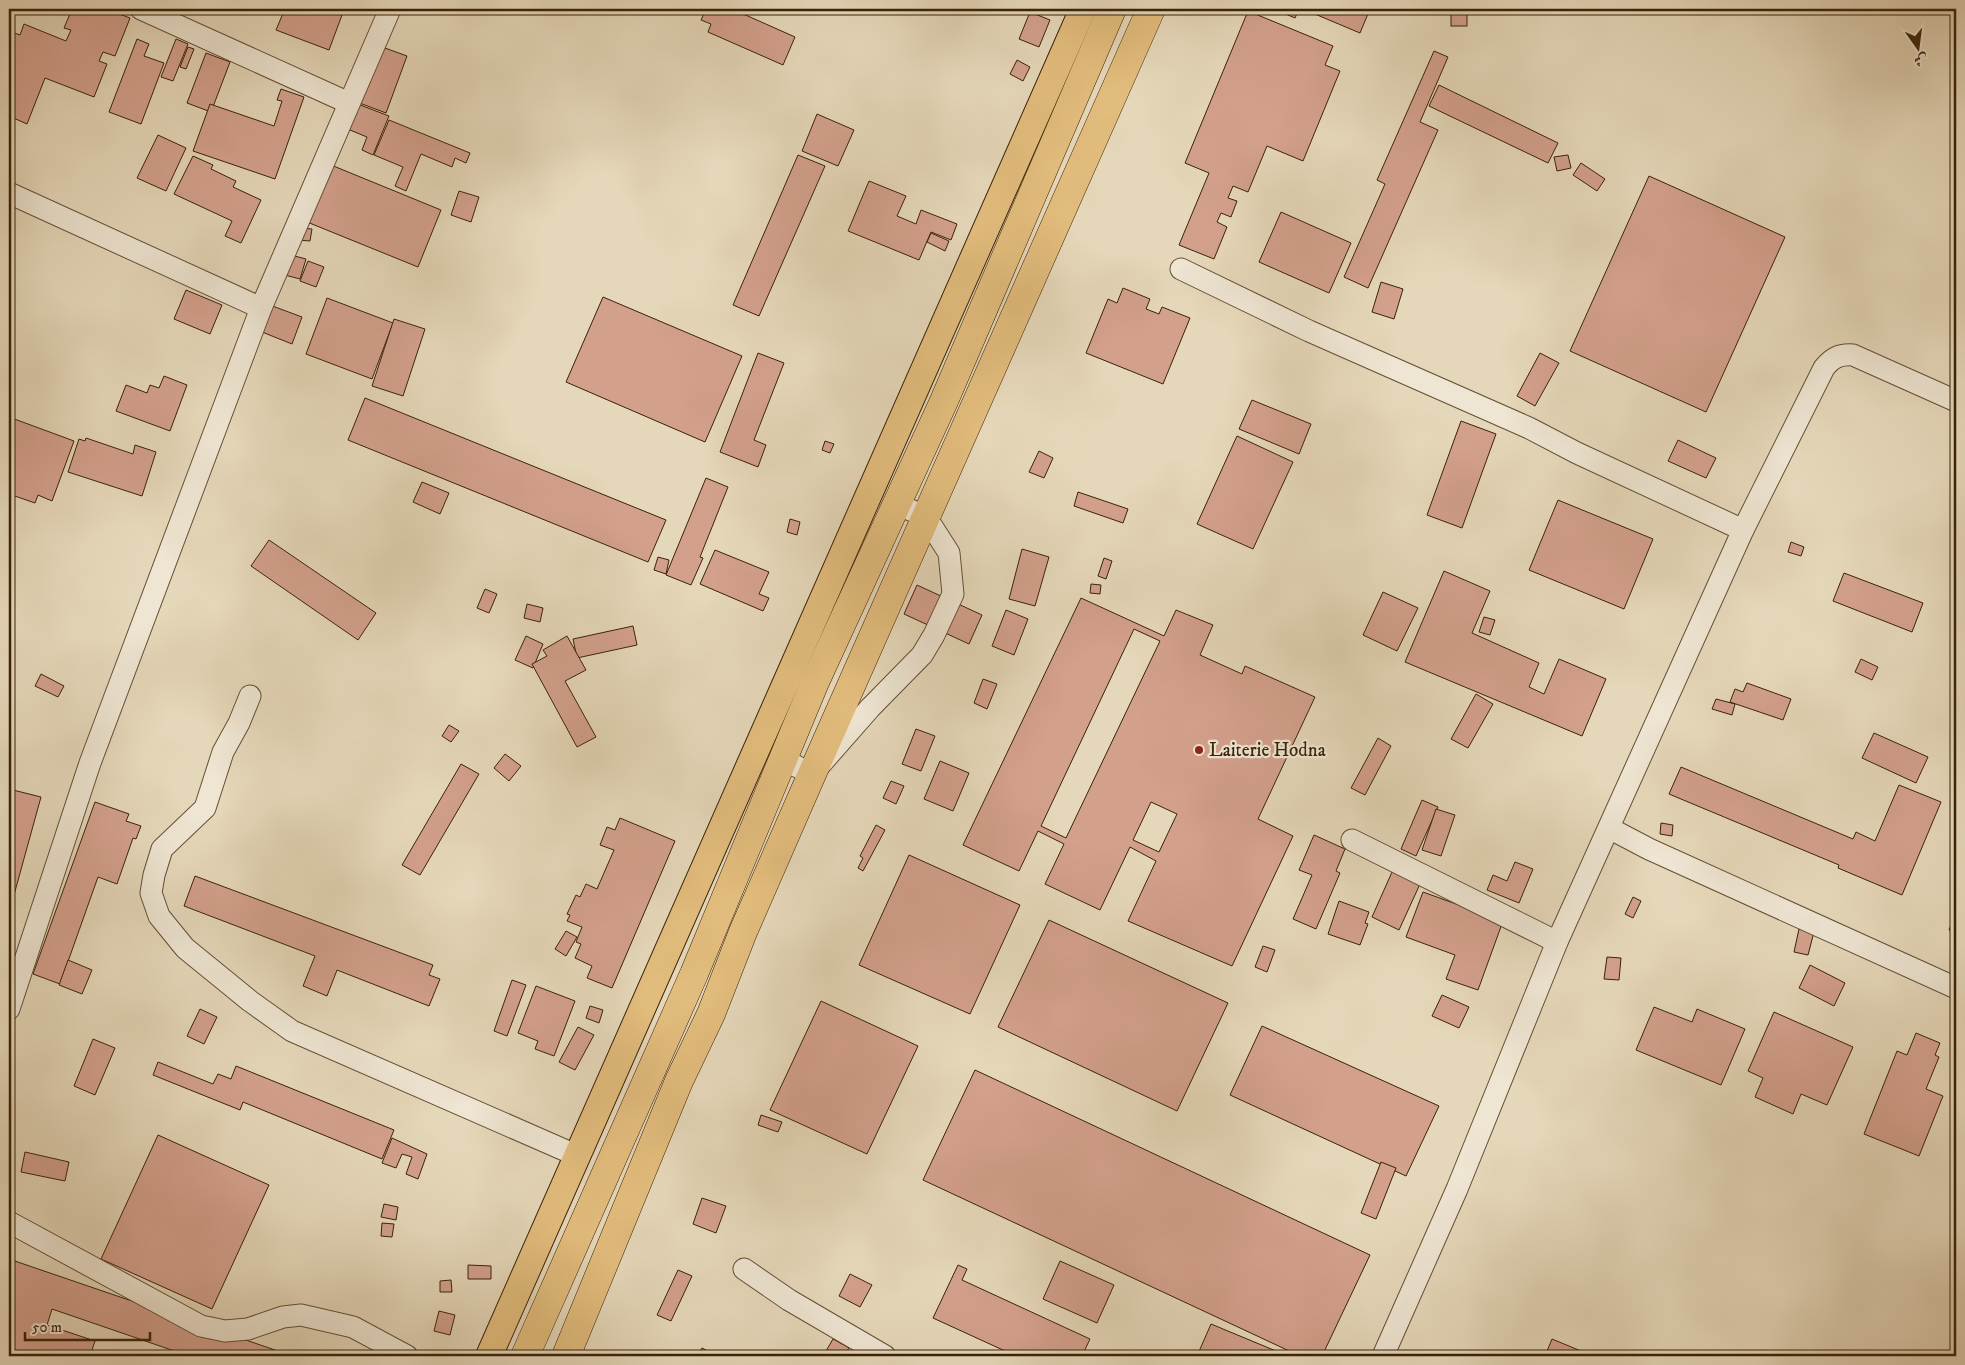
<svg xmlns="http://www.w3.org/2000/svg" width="1965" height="1365" font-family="'IM FELL DW Pica',Amiri,serif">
<rect width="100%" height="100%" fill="#e5d7b9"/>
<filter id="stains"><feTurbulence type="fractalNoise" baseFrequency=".004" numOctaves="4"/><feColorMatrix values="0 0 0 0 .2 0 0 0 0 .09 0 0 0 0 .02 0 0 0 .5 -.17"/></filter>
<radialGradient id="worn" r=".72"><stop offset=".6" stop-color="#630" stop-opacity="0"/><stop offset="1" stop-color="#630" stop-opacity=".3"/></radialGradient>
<g fill="#d3a08c" stroke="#392208" fill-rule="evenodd">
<polygon points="72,9 106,9 130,18 115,56 103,52 99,61 107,64 94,97 45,78 27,124 9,116 9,31 20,35 24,24 66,41 71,30 64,28"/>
<polygon points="279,9 327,9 342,15 329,50 276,30 284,11"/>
<polygon points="706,9 732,9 795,37 783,65 708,32 711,24 701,20"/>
<polygon points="955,9 972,9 971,14"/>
<polygon points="1237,9 1249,9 1246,14"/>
<polygon points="1274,9 1299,9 1295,18"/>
<polygon points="1303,9 1370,9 1360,33"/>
<rect x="1451" y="10" width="16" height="16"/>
<polygon points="1248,11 1333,46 1325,65 1340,71 1303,161 1267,146 1248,192 1233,186 1228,198 1237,201 1231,217 1221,213 1217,222 1227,227 1214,259 1179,245 1209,173 1185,163"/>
<polygon points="1030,12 1050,20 1039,47 1019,39"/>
<polygon points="137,39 149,44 144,56 164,63 141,124 109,112"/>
<polygon points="176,39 188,44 173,81 161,77"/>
<polygon points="371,43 407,56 386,113 349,99"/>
<polygon points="188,47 194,49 186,69 180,67"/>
<polygon points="1434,51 1448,57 1420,122 1438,130 1368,288 1344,277 1385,184 1377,180"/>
<polygon points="206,53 230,62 211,112 187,103"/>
<polygon points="1017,60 1030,67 1023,81 1010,74"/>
<polygon points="1439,85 1558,143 1548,163 1429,106"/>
<polygon points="281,89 304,97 275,179 193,151 210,104 274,126 282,101 277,100"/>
<polygon points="355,103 389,116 373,155 362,150 367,137 345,128"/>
<polygon points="817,114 854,130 838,166 802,151"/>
<polygon points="389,120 470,153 466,163 455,158 452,167 421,154 406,191 395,186 403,167 374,155"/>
<polygon points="158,135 186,148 166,191 137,178"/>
<polygon points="798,155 825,166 759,316 733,305"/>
<polygon points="1568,155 1571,168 1557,171 1554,157"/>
<polygon points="193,156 213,165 211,169 236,181 233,187 261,200 241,243 225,236 232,221 174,194"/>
<polygon points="1581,163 1605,179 1597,191 1573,175"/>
<polygon points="331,165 441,210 418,267 307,222"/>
<polygon points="1649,176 1785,237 1706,412 1570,351"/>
<polygon points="869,181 906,196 897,216 916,224 921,210 957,224 951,240 931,232 919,260 848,231"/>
<polygon points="459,191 479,197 471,222 451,215"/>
<polygon points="1281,212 1351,243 1329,293 1259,262"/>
<polygon points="299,228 312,229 310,241 298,240"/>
<polygon points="931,233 949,241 945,251 927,242"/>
<polygon points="287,254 306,259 300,279 281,274"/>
<polygon points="308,261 324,267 316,287 300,281"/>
<polygon points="1381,282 1403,289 1394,319 1372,312"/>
<polygon points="1123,288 1150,299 1146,309 1159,314 1162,307 1190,318 1163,384 1086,353 1108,299 1117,303"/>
<polygon points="186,290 222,305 210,334 174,319"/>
<polygon points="603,297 742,356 705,442 566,382"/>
<polygon points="327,298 393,323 372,379 306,354"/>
<polygon points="267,304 302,317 292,344 257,330"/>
<polygon points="394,319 425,329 403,396 372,386"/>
<polygon points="758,353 784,363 754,440 766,445 758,467 720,452"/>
<polygon points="1540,353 1559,363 1535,406 1517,396"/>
<polygon points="164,376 187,385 170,431 116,411 126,385 147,393 150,385 159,388"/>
<polygon points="365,398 666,520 648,562 348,440"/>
<polygon points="1252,400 1311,424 1299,454 1239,429"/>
<polygon points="9,417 74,441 52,501 38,495 35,503 9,494"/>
<polygon points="1461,421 1496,434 1462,528 1427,515"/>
<polygon points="1237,436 1293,462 1253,549 1197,524"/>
<polygon points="86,438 133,454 135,445 156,452 142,496 68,472 79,439 85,441"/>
<polygon points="1678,440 1716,458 1706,478 1668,461"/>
<polygon points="825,441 834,444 830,453 822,450"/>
<polygon points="1039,451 1053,458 1044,478 1029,472"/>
<polygon points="706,478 728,487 700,557 703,558 691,585 666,575"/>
<polygon points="422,482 449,493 440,514 413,502"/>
<polygon points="1078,492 1128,509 1123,523 1074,506"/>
<polygon points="1558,500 1653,539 1624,609 1529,570"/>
<polygon points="790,519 800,522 797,535 787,532"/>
<polygon points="269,540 376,613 358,640 251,566"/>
<polygon points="1791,542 1804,547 1801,556 1788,552"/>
<polygon points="1022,549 1049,557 1035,606 1009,599"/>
<polygon points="715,550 769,572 759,594 769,598 763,611 700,584"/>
<polygon points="658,557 669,560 666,574 654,570"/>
<polygon points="1104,558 1112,561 1106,579 1098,576"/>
<polygon points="1444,571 1490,591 1472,633 1539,663 1529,687 1544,694 1559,659 1606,679 1582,736 1405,662"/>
<polygon points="1844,573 1923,603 1912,632 1833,601"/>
<polygon points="1091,584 1101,585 1100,594 1090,593"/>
<polygon points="917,585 982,615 969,644 904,614"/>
<polygon points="485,589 497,594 489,613 477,608"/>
<polygon points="1383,592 1418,608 1397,651 1363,635"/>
<path d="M1081 598 1164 636 1176 610 1213 625 1200 655 1242 674 1245 666 1315 697 1258 819 1293 836 1232 966 1128 921 1156 861 1130 847 1100 910 1045 884 1064 844 1038 831 1019 871 963 845ZM1134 629 1160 641 1066 838 1041 826ZM1151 802 1177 814 1159 852 1133 840Z"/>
<polygon points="527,604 543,608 540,622 524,618"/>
<polygon points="1006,610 1028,619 1014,655 992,646"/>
<polygon points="1484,617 1495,620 1490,635 1479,632"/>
<polygon points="633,626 637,645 577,658 573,639"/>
<polygon points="526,636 543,644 533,668 515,660"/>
<polygon points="567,636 586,670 565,681 596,737 577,747 532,664 547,656 543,650"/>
<polygon points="1861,659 1878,667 1872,680 1855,672"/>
<polygon points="41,674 64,686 58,697 35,686"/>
<polygon points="983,679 997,684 987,709 974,703"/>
<polygon points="1747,683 1791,699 1783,720 1730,702 1735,689 1743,692"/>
<polygon points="1476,694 1493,704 1468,748 1451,739"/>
<polygon points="1716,699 1735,704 1732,715 1712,709"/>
<polygon points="449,725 459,731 451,742 442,736"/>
<polygon points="916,729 935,736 921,771 902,764"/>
<polygon points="1874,733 1928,757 1916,783 1862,758"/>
<polygon points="1378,738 1391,746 1365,795 1351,788"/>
<polygon points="505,754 521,766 509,781 494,768"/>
<polygon points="940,761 969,773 953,811 924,799"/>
<polygon points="461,764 479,774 420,875 402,865"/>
<polygon points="1681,767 1853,839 1856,832 1875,841 1899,785 1941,802 1902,895 1838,868 1839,865 1669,794"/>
<polygon points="891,781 904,786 896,804 883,798"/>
<polygon points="9,789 41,797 9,913"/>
<polygon points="1422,800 1438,807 1416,856 1401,849"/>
<polygon points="95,802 129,814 126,821 141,826 136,839 133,838 117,884 98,877 60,984 33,974"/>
<polygon points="1436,809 1455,815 1441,856 1422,850"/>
<polygon points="620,818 675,841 612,988 587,978 592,966 575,958 581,944 576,942 582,927 567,921 570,915 567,914 576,895 580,897 586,884 597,889 614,850 600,845 607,827 615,830"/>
<polygon points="1661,823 1673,825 1672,836 1660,834"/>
<polygon points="876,825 885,830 863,871 858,868 863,858 860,856"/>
<polygon points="1314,835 1345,849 1336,871 1340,873 1316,929 1293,919 1312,875 1299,870"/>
<polygon points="1956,852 1956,867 1951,864"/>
<polygon points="909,855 1020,905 970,1014 859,965"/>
<polygon points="1515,862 1533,869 1519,903 1487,890 1493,875 1507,881"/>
<polygon points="1392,872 1420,884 1399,930 1372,917"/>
<polygon points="195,876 433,965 429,975 440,979 429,1006 337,970 327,996 303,986 315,956 184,906"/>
<polygon points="1423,892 1503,921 1478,990 1446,979 1455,955 1406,937"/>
<polygon points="1633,897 1641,901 1633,918 1625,914"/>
<polygon points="1339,901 1369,912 1365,923 1368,924 1360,945 1328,934"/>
<polygon points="1956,912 1956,933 1949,930"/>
<polygon points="1049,920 1228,1003 1177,1111 998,1027"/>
<polygon points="1799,929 1814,932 1808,955 1794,952"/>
<polygon points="566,931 577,937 566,956 555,949"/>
<polygon points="1263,946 1275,950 1267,972 1255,967"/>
<polygon points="1607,957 1621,958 1619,980 1604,979"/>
<polygon points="68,960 92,970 82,994 59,985"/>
<polygon points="1810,965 1845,983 1834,1006 1799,988"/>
<polygon points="512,980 526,985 507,1036 494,1031"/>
<polygon points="536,986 575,1001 554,1056 535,1049 538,1041 518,1033"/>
<polygon points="1442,995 1469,1007 1459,1028 1432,1016"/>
<polygon points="821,1001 918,1046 867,1154 770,1110"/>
<polygon points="590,1006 603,1010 599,1023 586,1018"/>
<polygon points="1654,1007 1692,1022 1697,1009 1745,1029 1721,1085 1636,1050"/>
<polygon points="200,1009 217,1017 204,1044 187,1036"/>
<polygon points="1774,1012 1853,1047 1827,1105 1801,1094 1793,1114 1755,1097 1763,1078 1748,1071"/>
<polygon points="1262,1026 1439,1106 1406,1176 1230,1095"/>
<polygon points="578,1027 594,1035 575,1070 559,1062"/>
<polygon points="1916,1033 1940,1043 1935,1055 1939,1057 1926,1089 1943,1096 1919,1156 1864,1134 1897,1051 1907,1055"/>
<polygon points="93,1039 115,1048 95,1095 74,1086"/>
<polygon points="158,1062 213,1084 218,1074 231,1079 236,1066 394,1130 382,1159 243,1102 240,1110 153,1075"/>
<polygon points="975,1070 1370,1255 1322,1356 1300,1356 923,1180"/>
<polygon points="761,1115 782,1122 778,1132 758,1125"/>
<polygon points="158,1135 269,1185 212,1309 101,1259"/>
<polygon points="392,1138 427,1154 418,1179 406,1174 412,1157 402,1154 396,1168 382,1163"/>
<polygon points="25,1152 69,1162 65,1181 21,1172"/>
<polygon points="1381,1162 1396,1168 1376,1219 1361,1213"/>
<polygon points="702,1198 726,1206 716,1233 693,1224"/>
<polygon points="384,1204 398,1207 396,1220 381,1217"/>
<polygon points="382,1223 394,1224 392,1237 381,1236"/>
<polygon points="9,1259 275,1350 273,1356 189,1356 52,1309 47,1325 95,1341 90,1356 9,1356 9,1327 15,1309 9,1307"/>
<polygon points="1060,1261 1114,1285 1097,1323 1043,1299"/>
<polygon points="468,1265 491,1266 491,1279 468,1279"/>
<polygon points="958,1265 967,1269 962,1280 1090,1339 1082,1356 1016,1356 933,1318"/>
<polygon points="678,1270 692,1276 671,1321 657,1315"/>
<polygon points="850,1274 872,1285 860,1307 839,1296"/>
<polygon points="451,1280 452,1292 440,1292 440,1281"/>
<polygon points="439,1311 455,1315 450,1335 434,1331"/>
<polygon points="1211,1324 1288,1356 1197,1356"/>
<polygon points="833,1339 849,1348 844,1356 835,1356 826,1351"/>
<polygon points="1552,1339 1593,1356 1545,1356"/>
<polygon points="702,1348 717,1356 697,1356"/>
<polygon points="1488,1351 1498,1356 1485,1356"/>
</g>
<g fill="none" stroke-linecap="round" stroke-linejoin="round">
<defs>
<g id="minor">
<polyline points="141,9 349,103"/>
<polyline points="9,193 261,308"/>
<polyline points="1181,269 1309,331 1529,428 1577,453 1743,530"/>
<polyline points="250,696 239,723 223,752 205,808 162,849 154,875 151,893 159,916 185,948 250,1001 292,1031 578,1156"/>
<polyline points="784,760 812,774 870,708 922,655 934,635 953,594 949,553 926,517 895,503"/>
<polyline points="1609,828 1649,849 1956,988"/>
<polyline points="1352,840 1557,942"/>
<polyline points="9,1009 90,763 261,308 390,9"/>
<polyline points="9,1222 201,1326 225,1331 248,1329 283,1317 301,1315 353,1327 407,1356"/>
<polyline points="744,1269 789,1300 885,1356"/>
<path d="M1383 1356 1457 1189 1557 942 1743 530 1824 368C1832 358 1839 354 1853 355L1956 401"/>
</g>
<polyline id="major" points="489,1356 1083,9"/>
<g id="highway">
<polyline points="525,1356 694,974 815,682 944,401 1112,9"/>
<polyline points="566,1356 679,1081 711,1014 743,932 812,774 1151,9"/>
</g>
</defs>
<use href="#minor" stroke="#644f34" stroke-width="23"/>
<use href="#major" stroke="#392208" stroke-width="28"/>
<use href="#highway" stroke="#392208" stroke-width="29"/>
<use href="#minor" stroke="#eee5d2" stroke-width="21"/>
<use href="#major" stroke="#e2bc7c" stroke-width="26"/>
<use href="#highway" stroke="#e2bc7c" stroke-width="28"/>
</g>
<circle fill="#8f2418" stroke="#eee5d2" stroke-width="2" cx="1199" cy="750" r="5"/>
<g text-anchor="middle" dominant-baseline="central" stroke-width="4.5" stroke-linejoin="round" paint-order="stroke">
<g font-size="19" fill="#392208" stroke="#eee5d2" text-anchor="start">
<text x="1209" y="750">Laiterie Hodna</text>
</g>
</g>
<rect width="1965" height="1365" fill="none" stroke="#e5d7b9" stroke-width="30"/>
<rect x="10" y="10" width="1945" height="1345" fill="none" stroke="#392208" stroke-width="2.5"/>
<rect x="15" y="15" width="1935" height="1335" fill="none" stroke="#392208"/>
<g transform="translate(1918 48) rotate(166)" stroke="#eee5d2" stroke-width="4" paint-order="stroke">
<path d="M0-4L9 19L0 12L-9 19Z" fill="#392208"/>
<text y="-8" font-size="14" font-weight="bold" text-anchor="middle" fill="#392208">ش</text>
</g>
<path d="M25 1332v8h125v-8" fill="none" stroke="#392208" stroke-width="2.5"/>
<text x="32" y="1332" font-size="15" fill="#392208" stroke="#eee5d2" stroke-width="4" paint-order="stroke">50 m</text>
<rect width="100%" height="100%" filter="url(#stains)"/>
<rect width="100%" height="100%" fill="url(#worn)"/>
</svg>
